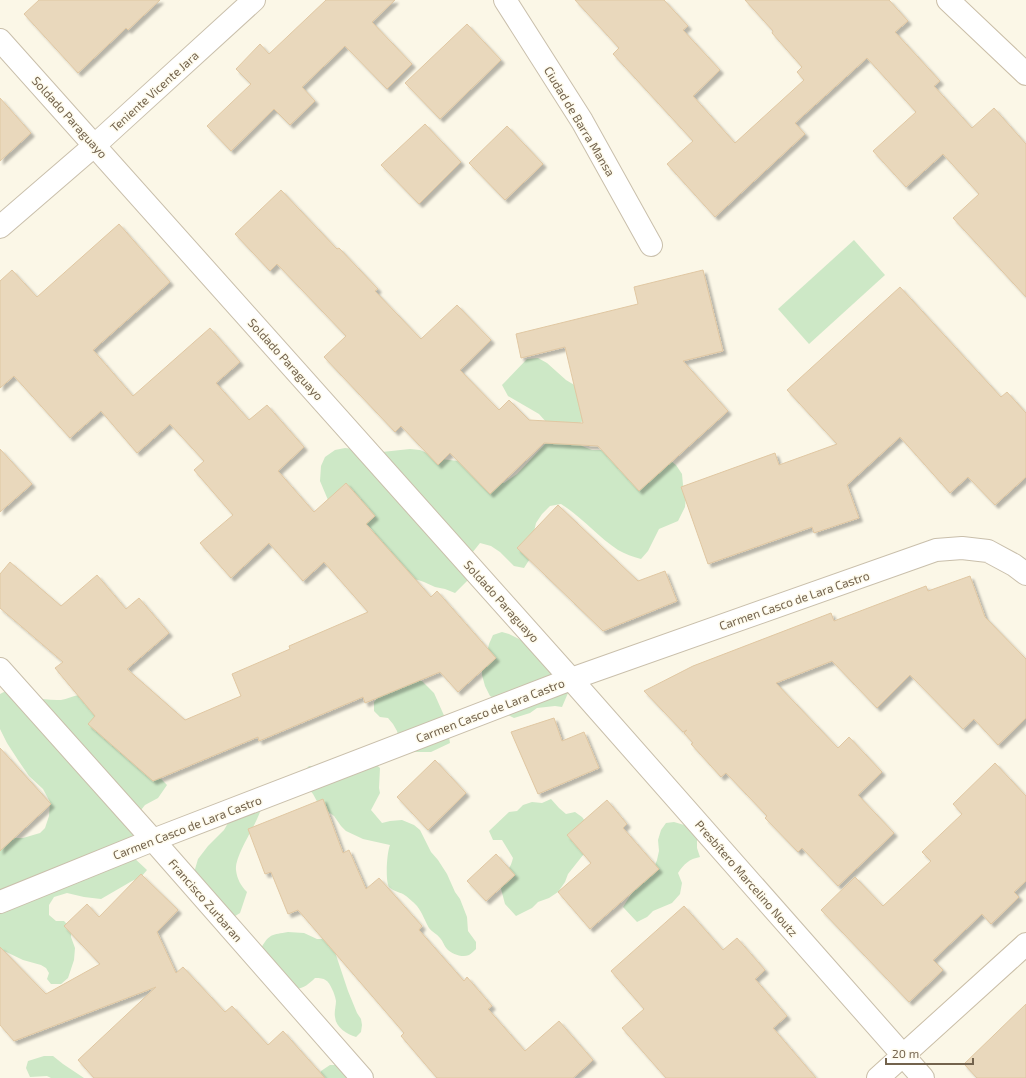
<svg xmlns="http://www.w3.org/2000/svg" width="1026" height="1078" font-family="'Exo 2',sans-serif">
<defs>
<filter id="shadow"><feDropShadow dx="3.5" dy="3.5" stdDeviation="1" flood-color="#0004"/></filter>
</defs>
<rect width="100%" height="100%" fill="#fbf7e7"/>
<g fill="#cde8c6">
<polygon points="854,240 885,275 809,344 778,309"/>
<path d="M538 358 547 363 566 380 581 389 585 419 573 429 575 439 582 446 592 450H608L667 458 676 465 682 474 683 485 686 497 685 507 678 521 659 529 648 551 641 559C633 557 625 554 618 550 597 536 582 517 561 504L550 506 542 514 536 523 533 536 531 557 524 568 514 566 500 552 491 546 480 543 472 553 470 578 455 593 445 589 435 587 424 582 409 577 368 525 328 500 320 481 321 466 325 457 335 450 345 448 382 452 410 449 420 450 441 459 458 461 496 481 504 483 517 474 547 442V423L539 414 508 396 502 385 527 359Z"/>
<polygon points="502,632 509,634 525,642 559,674 568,693 562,707 555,706 537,708 530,713 514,718 508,715 500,701 490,696 485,686 482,675 482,660 487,653 489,644 493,635"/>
<polygon points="410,671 423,682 434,693 446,720 450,743 431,752 415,752 399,739 397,731 393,724 388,718 380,717 374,711 374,702 384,690"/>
<path d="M8 690C25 695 43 701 61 700 67 699 73 696 79 695L167 785 158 798 145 805 141 810 133 857 147 870 141 877 132 881 101 899 84 897 67 893 54 897 49 905V915L56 921H64L71 928V937L75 948 74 960 68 978 61 984H51L47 979 49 973 46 968 41 965 23 960 0 949V832L8 837 16 838H23L40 833 45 828 49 816 50 802 43 789 29 776 18 760 7 743 0 729V694Z"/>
<path d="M355 752 367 757 380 768 379 788 380 793 371 810 382 823 390 821 402 820 414 825 420 830 431 852 438 860 447 874 455 892 460 899 467 917 468 931 476 942V949C474 951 472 953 469 955 462 958 452 954 447 949 444 946 443 941 440 938 437 934 432 932 429 928 425 921 422 912 417 906 413 902 408 897 403 894 399 892 393 891 389 887 385 880 387 852 390 845L363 839 346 831 341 826 334 816 319 805 313 794 305 784V770L309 766H316L343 758 348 753Z"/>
<path d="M551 799 559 808 566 814 575 812 582 817 588 825 587 850 568 874 565 882 558 892 549 898 538 902 532 908 516 916 505 904 501 889 500 878C507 872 511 867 513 858L502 840H493L489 831 509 812 517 811 523 805 532 802 542 803Z"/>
<path d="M265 800C261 810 257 820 252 829 247 839 235 859 236 870 237 879 241 886 247 892L240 913 232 918 193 876 198 859 208 846 224 830 236 809Z"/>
<path d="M674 822 691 827 697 837V848L700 857C689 859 684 864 678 873L682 883 680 894 672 903 653 911 647 917 637 922 623 907 635 888 654 868 657 860 659 851 658 840 661 830 666 823Z"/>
<path d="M288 932 304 933 317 939H323L335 952 348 991 357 1013 361 1019 362 1025 361 1032 356 1037C347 1034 336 1028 335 1017 334 1012 336 1006 336 1001 335 996 334 993 332 989 328 980 325 978 315 978 309 984 304 988 296 989L261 948C270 933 272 935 288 932Z"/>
<polygon points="44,1056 53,1056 63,1064 84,1078 51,1078 47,1076 30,1077 26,1068 28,1061"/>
<polygon points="330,1065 345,1065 371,1078 319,1078 321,1071"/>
</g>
<g fill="#e9d8bc" stroke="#e0c7a2" filter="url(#shadow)">
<polygon points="39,0 160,0 128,30 126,28 78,73 24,14"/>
<polygon points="326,0 395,0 372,22 412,64 387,89 345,46 302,87 315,101 290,125 274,109 231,151 207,126 251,84 236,69 260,44 269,54"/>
<polygon points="575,0 664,0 688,26 683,30 720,70 693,96 735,143 804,80 797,72 802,67 772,33 773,31 745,0 889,0 908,21 895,32 940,81 934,86 972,128 994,108 1026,144 1026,297 953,218 979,194 943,154 906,187 873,151 916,112 867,58 795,123 805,134 715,217 667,164 693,141 613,54 619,48"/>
<polygon points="467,24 501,60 440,119 405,83"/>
<polygon points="0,98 31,133 0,161"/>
<polygon points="425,124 461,162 419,204 381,165"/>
<polygon points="507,126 543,164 505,200 469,163"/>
<polygon points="281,190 337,249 339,248 378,289 375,291 421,339 457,305 491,340 460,370 499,410 509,400 529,420 583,423 565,347 521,358 516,334 638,304 634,287 703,270 723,351 683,361 728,411 639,491 598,446 544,443 490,494 450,453 438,465 401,426 395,432 324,357 346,336 277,264 270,271 235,234"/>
<polygon points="119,224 170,282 93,350 133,396 210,328 240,362 216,383 249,420 267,405 304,447 278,471 314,512 346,483 375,516 366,524 431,597 437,591 496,658 458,692 440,672 365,703 363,697 259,741 258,737 153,781 88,724 95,716 55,668 63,662 0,608 0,574 10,562 61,606 97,575 126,609 139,598 169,633 127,669 185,720 241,696 232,674 290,649 289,646 368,612 324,562 303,581 269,543 231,578 200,543 233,515 194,470 204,461 170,424 137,453 101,411 70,438 14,376 0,388 0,281 12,270 37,297"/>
<polygon points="900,287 1001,397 1007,392 1026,413 1026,477 995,505 968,477 950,493 900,437 847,485 859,518 814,533 812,527 708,564 681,487 775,453 779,465 837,444 787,390"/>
<polygon points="0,449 32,484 0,512"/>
<polygon points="558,505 638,581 665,571 677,601 603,631 517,548"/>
<polygon points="970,576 985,617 1026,659 1026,718 998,745 974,719 963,729 910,675 877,708 832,661 776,683 838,748 849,737 882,772 858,795 894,833 838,886 802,848 798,852 765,818 767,816 726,773 721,777 691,744 693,743 684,733 687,730 683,732 644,691 693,666 831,613 834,621 926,586 928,591"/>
<polygon points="554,718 562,741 584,732 599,768 538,794 511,732"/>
<polygon points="0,748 51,804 0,851"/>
<polygon points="435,760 466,793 428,830 397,797"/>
<polygon points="995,763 1026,796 1026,881 1014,892 1019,897 991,924 982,914 933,960 943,970 909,1002 821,910 855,877 883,906 931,861 922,852 962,814 953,804"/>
<polygon points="323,799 343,853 349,850 366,889 379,878 422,926 419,930 464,981 467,977 492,1006 488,1009 525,1051 559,1021 593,1060 573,1078 437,1078 401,1036 404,1033 298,910 288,914 271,872 265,874 248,829"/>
<polygon points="607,800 627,824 623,828 659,869 590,929 558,892 591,863 567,835"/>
<polygon points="496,854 515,875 486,901 467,881"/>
<polygon points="141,874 178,910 157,932 176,973 183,967 225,1012 232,1006 268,1045 283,1031 325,1078 94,1078 78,1060 156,987 14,1041 0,1025 0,947 46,994 100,964 64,926 87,904 99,917"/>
<polygon points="684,906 723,950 737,938 765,970 755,979 787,1016 773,1028 816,1078 666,1078 622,1028 644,1009 611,971"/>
<polygon points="1026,1004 1026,1078 977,1078 964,1064"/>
</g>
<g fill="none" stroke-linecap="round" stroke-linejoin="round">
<defs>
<g id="street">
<polyline points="505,0 582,121 651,245"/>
<polyline points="0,40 571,679 923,1078"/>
<polyline points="0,227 95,145 254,0"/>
<polyline points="0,669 153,840 362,1078"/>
<polyline points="0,902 153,840 571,679 936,550 962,548 988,551 1014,565 1026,574"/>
</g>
<g id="secondary">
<polyline points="948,0 1026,74"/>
<polyline points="878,1078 1026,944"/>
</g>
</defs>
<use href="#street" stroke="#c9bfab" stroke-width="24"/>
<use href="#secondary" stroke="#cabea7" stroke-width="24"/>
<use href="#street" stroke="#fff" stroke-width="22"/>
<use href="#secondary" stroke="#fff" stroke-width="22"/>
</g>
<g text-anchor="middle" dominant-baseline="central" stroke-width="3" stroke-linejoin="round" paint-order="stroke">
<g font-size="12" fill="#73634d" stroke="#fefbed">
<text transform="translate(154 91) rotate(-42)">Teniente Vicente Jara</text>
<text transform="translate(70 117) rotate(48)">Soldado Paraguayo</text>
<text transform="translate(580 121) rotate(59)">Ciudad de Barra Mansa</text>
<text transform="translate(286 359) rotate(48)">Soldado Paraguayo</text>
<text transform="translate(794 600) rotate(-19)">Carmen Casco de Lara Castro</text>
<text transform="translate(502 601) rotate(48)">Soldado Paraguayo</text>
<text transform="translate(490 710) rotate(-21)">Carmen Casco de Lara Castro</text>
<text transform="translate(187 827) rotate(-21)">Carmen Casco de Lara Castro</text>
<text transform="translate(747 878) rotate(49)">Presbítero Marcelino Noutz</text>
<text transform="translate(206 900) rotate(49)">Francisco Zurbaran</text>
</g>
</g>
<path d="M886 1058v6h87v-6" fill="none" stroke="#73634d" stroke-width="2"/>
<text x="892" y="1058" font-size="12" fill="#73634d" stroke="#fefbed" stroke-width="3" paint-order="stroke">20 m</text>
</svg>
